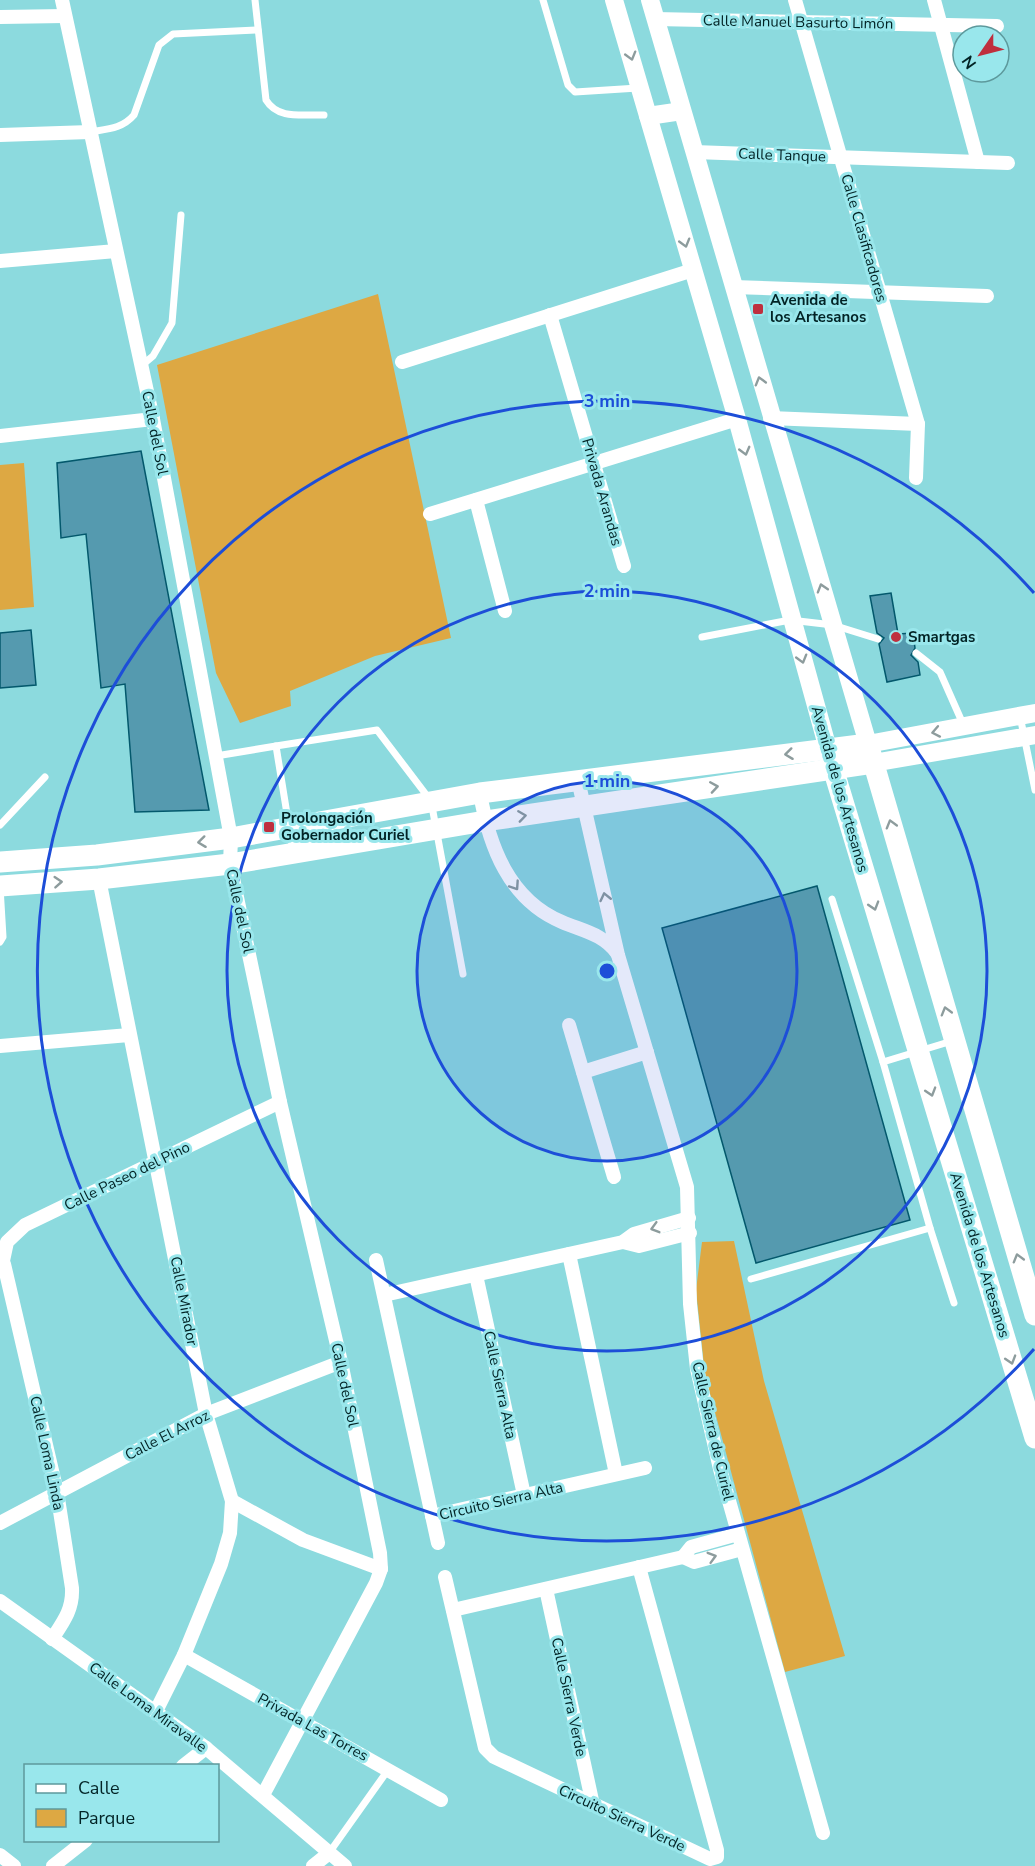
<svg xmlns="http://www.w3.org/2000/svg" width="1035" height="1866" font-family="'Nunito Sans',sans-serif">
<rect width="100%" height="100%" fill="#8cdade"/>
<g fill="#dda843">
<polygon points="378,294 451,638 375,656 290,691 291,706 240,723 216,673 157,365"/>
<polygon points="24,463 34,607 0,610 0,465"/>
<polygon points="734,1241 764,1381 845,1656 785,1672 705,1375 696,1290 702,1242"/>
</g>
<g fill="#559aaf" stroke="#03586c" stroke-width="1.5">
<polygon points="141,451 209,810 135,812 125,684 101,688 86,534 61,538 57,463"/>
<polygon points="891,593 898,634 913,633 915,648 911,655 918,662 920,675 887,682 879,644 884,638 877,633 870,596"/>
<polygon points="31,630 36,685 0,688 0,633"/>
<polygon points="817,886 910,1220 756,1263 662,928"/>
</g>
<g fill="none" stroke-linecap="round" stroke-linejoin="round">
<g stroke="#fff" stroke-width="7">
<path d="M255 0 266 100C278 120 303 114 324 115"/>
<polyline points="543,0 568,85 575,92 638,88"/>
<path d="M90 132C107 129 122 129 134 115L159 45 173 34 258 30"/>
<polyline points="141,366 153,356 172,323 181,215"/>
<polyline points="702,637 790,620 833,625 878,639"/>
<polyline points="916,653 940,672 963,724"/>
<polyline points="1020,716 1035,790"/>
<polyline points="216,756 276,746"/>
<polyline points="0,825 45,777"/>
<polyline points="293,851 276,746 377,730 431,801 463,974"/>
<polyline points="832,899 883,1062"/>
<polyline points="0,942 3,937 0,887"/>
<polyline points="930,1228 954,1303"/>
<polyline points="751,1279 930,1228 883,1062 952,1041"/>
<polyline points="329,1853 388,1770"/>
</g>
<g stroke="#fff" stroke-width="14">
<polyline points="62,0 153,419 231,838 230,864 280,1102 341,1362 380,1553 381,1569 376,1583 263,1795"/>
<polyline points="795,0 918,424 916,478"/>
<polyline points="934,0 978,162"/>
<polyline points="0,17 65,16"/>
<polyline points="655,19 997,26"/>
<polyline points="0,135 90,132"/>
<polyline points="694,152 1008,163"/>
<polyline points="0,261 116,251"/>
<polyline points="733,287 987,296"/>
<polyline points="550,315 624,566"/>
<polyline points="402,362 693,270"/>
<polyline points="770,418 918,424"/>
<polyline points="0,436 153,419"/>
<polyline points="476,500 505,611"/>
<polyline points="430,514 737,419"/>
<polyline points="578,780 618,955 687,1187 690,1304 697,1369 720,1469 823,1833"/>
<path d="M480 793C489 846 509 900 562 922 583 931 603 934 617 953"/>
<polyline points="99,879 206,1414 232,1501 230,1533 221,1564 184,1655 156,1711"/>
<polyline points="569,1025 614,1177"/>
<polyline points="0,1046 129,1035"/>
<polyline points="583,1072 647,1052"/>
<polyline points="623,1242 639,1246 690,1233"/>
<polyline points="569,1254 616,1474"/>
<polyline points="376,1260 438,1543"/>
<path d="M4 1264 57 1492 72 1588C73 1609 64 1621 52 1639"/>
<polyline points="1,1270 7,1242 25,1225 280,1102"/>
<polyline points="476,1275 524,1495"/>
<polyline points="384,1295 623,1242 634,1234 689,1218"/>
<polyline points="232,1501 303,1540 381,1569"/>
<polyline points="432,1516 645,1468"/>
<polyline points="0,1523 206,1414 341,1362"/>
<polyline points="683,1557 691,1547 738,1534"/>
<polyline points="445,1577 485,1748 494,1757 710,1859 717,1857 717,1850 639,1567"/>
<polyline points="546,1589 593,1805"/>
<polyline points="0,1601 206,1748 345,1866"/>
<polyline points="453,1610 683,1557 694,1562 742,1549"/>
<polyline points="184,1655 441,1800"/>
<polyline points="183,1766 206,1748"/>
<polyline points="0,1855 14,1866"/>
<polyline points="53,1866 86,1840"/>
<polyline points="313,1866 328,1854"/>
</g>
<g stroke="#fff" stroke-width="18">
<polyline points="614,0 737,419 828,749"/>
<polyline points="650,0 868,744 1035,713"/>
<polyline points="648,116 682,111"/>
<polyline points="873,763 1035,735"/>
</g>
<g stroke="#fff" stroke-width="21">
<polyline points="829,755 1035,1438"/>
<polyline points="0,862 97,855 231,838 480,793 868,744 1035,1315"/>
<polyline points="0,886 99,879 230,864 485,821 873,763"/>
</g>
</g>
<defs><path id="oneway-chevron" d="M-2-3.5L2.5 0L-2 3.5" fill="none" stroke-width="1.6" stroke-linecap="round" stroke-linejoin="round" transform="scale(1.5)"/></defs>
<g stroke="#8d9c9d">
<use href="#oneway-chevron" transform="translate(631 56) rotate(74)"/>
<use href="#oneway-chevron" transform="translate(685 243) rotate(74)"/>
<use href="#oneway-chevron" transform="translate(760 381) rotate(-106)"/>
<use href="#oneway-chevron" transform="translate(745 451) rotate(75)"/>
<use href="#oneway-chevron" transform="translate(822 588) rotate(-107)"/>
<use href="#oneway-chevron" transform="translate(802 659) rotate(74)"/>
<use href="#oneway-chevron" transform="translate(936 732) rotate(169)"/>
<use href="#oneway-chevron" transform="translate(789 754) rotate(173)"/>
<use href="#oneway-chevron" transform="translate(714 787) rotate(-9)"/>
<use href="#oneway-chevron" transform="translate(522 816) rotate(-8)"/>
<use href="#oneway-chevron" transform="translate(891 824) rotate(-106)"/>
<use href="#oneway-chevron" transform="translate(202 842) rotate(173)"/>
<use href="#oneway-chevron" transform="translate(58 882) rotate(-4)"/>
<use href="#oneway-chevron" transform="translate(515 886) rotate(56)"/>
<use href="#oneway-chevron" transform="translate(605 897) rotate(-103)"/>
<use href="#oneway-chevron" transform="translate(874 906) rotate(73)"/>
<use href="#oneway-chevron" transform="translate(946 1011) rotate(-106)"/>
<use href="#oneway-chevron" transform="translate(931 1092) rotate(73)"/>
<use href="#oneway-chevron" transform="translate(655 1228) rotate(164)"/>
<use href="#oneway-chevron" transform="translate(1018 1258) rotate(-106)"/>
<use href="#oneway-chevron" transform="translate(1011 1360) rotate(73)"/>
<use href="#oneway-chevron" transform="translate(712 1557) rotate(-16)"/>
</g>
<circle cx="607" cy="971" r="190" fill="#1d4ed8" fill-opacity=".12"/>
<g fill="none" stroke="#1d4ed8" stroke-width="3">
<circle cx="607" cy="971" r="190"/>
<circle cx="607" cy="971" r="380"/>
<path d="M1034 1349A570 570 0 1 1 1034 593"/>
</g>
<g fill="#bf2f3e" stroke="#99e7ec" stroke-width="2">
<rect x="752" y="303" width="12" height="12" rx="3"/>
<circle cx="896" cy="637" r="6"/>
<rect x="263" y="821" width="12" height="12" rx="3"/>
</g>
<g text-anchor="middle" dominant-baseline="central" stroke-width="6" stroke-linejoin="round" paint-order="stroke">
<g font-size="15" fill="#022325" stroke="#99e7ec">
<text transform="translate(798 22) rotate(1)">Calle Manuel Basurto Limón</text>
<text transform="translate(782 155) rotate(2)">Calle Tanque</text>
<text transform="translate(864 238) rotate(74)">Calle Clasificadores</text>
<text transform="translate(155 433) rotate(79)">Calle del Sol</text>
<text transform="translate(602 492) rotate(74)">Privada Arandas</text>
<text transform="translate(840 789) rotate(74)">Avenida de los Artesanos</text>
<text transform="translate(240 911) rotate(78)">Calle del Sol</text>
<text transform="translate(127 1176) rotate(-26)">Calle Paseo del Pino</text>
<text transform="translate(980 1255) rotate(73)">Avenida de los Artesanos</text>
<text transform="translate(184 1301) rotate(79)">Calle Mirador</text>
<text transform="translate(345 1385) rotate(78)">Calle del Sol</text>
<text transform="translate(500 1385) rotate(78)">Calle Sierra Alta</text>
<text transform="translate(713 1431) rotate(77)">Calle Sierra de Curiel</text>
<text transform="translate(167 1435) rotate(-27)">Calle El Arroz</text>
<text transform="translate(47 1453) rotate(78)">Calle Loma Linda</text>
<text transform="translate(501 1501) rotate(-13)">Circuito Sierra Alta</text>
<text transform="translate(569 1697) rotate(78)">Calle Sierra Verde</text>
<text transform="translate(148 1707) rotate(36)">Calle Loma Miravalle</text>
<text transform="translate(313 1727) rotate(29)">Privada Las Torres</text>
<text transform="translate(622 1818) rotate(25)">Circuito Sierra Verde</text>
</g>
<g font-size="15" font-weight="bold" fill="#022325" stroke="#99e7ec" text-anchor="start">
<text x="770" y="300">Avenida de<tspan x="770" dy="17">los Artesanos</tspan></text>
<text x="908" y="637">Smartgas</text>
<text x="281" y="818">Prolongación<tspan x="281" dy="17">Gobernador Curiel</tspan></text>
</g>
</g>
<circle cx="607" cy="971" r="9" fill="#1d4ed8" stroke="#99e7ec" stroke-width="3"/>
<g font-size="18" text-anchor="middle" font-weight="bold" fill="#1d4ed8" stroke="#99e7ec" stroke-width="6" stroke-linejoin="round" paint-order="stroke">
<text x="607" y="407">3 min</text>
<text x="607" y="597">2 min</text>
<text x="607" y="787">1 min</text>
</g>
<rect x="24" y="1764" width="195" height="78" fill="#99e7ec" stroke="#5d999c" stroke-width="1.5"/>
<rect x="36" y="1784" width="30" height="9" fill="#ffffff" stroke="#5d999c" stroke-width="1.5"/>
<text x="78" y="1794" font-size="18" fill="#022325">Calle</text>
<rect x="36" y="1809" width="30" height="18" fill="#dda843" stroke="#5d999c" stroke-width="1.5"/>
<text x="78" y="1824" font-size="18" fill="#022325">Parque</text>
<g transform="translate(981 54) rotate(235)"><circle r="28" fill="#99e7ec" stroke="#5d999c" stroke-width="1.5"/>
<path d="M0-4.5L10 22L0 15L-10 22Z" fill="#bf2f3e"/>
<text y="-9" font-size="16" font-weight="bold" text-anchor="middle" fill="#022325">N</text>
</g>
</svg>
